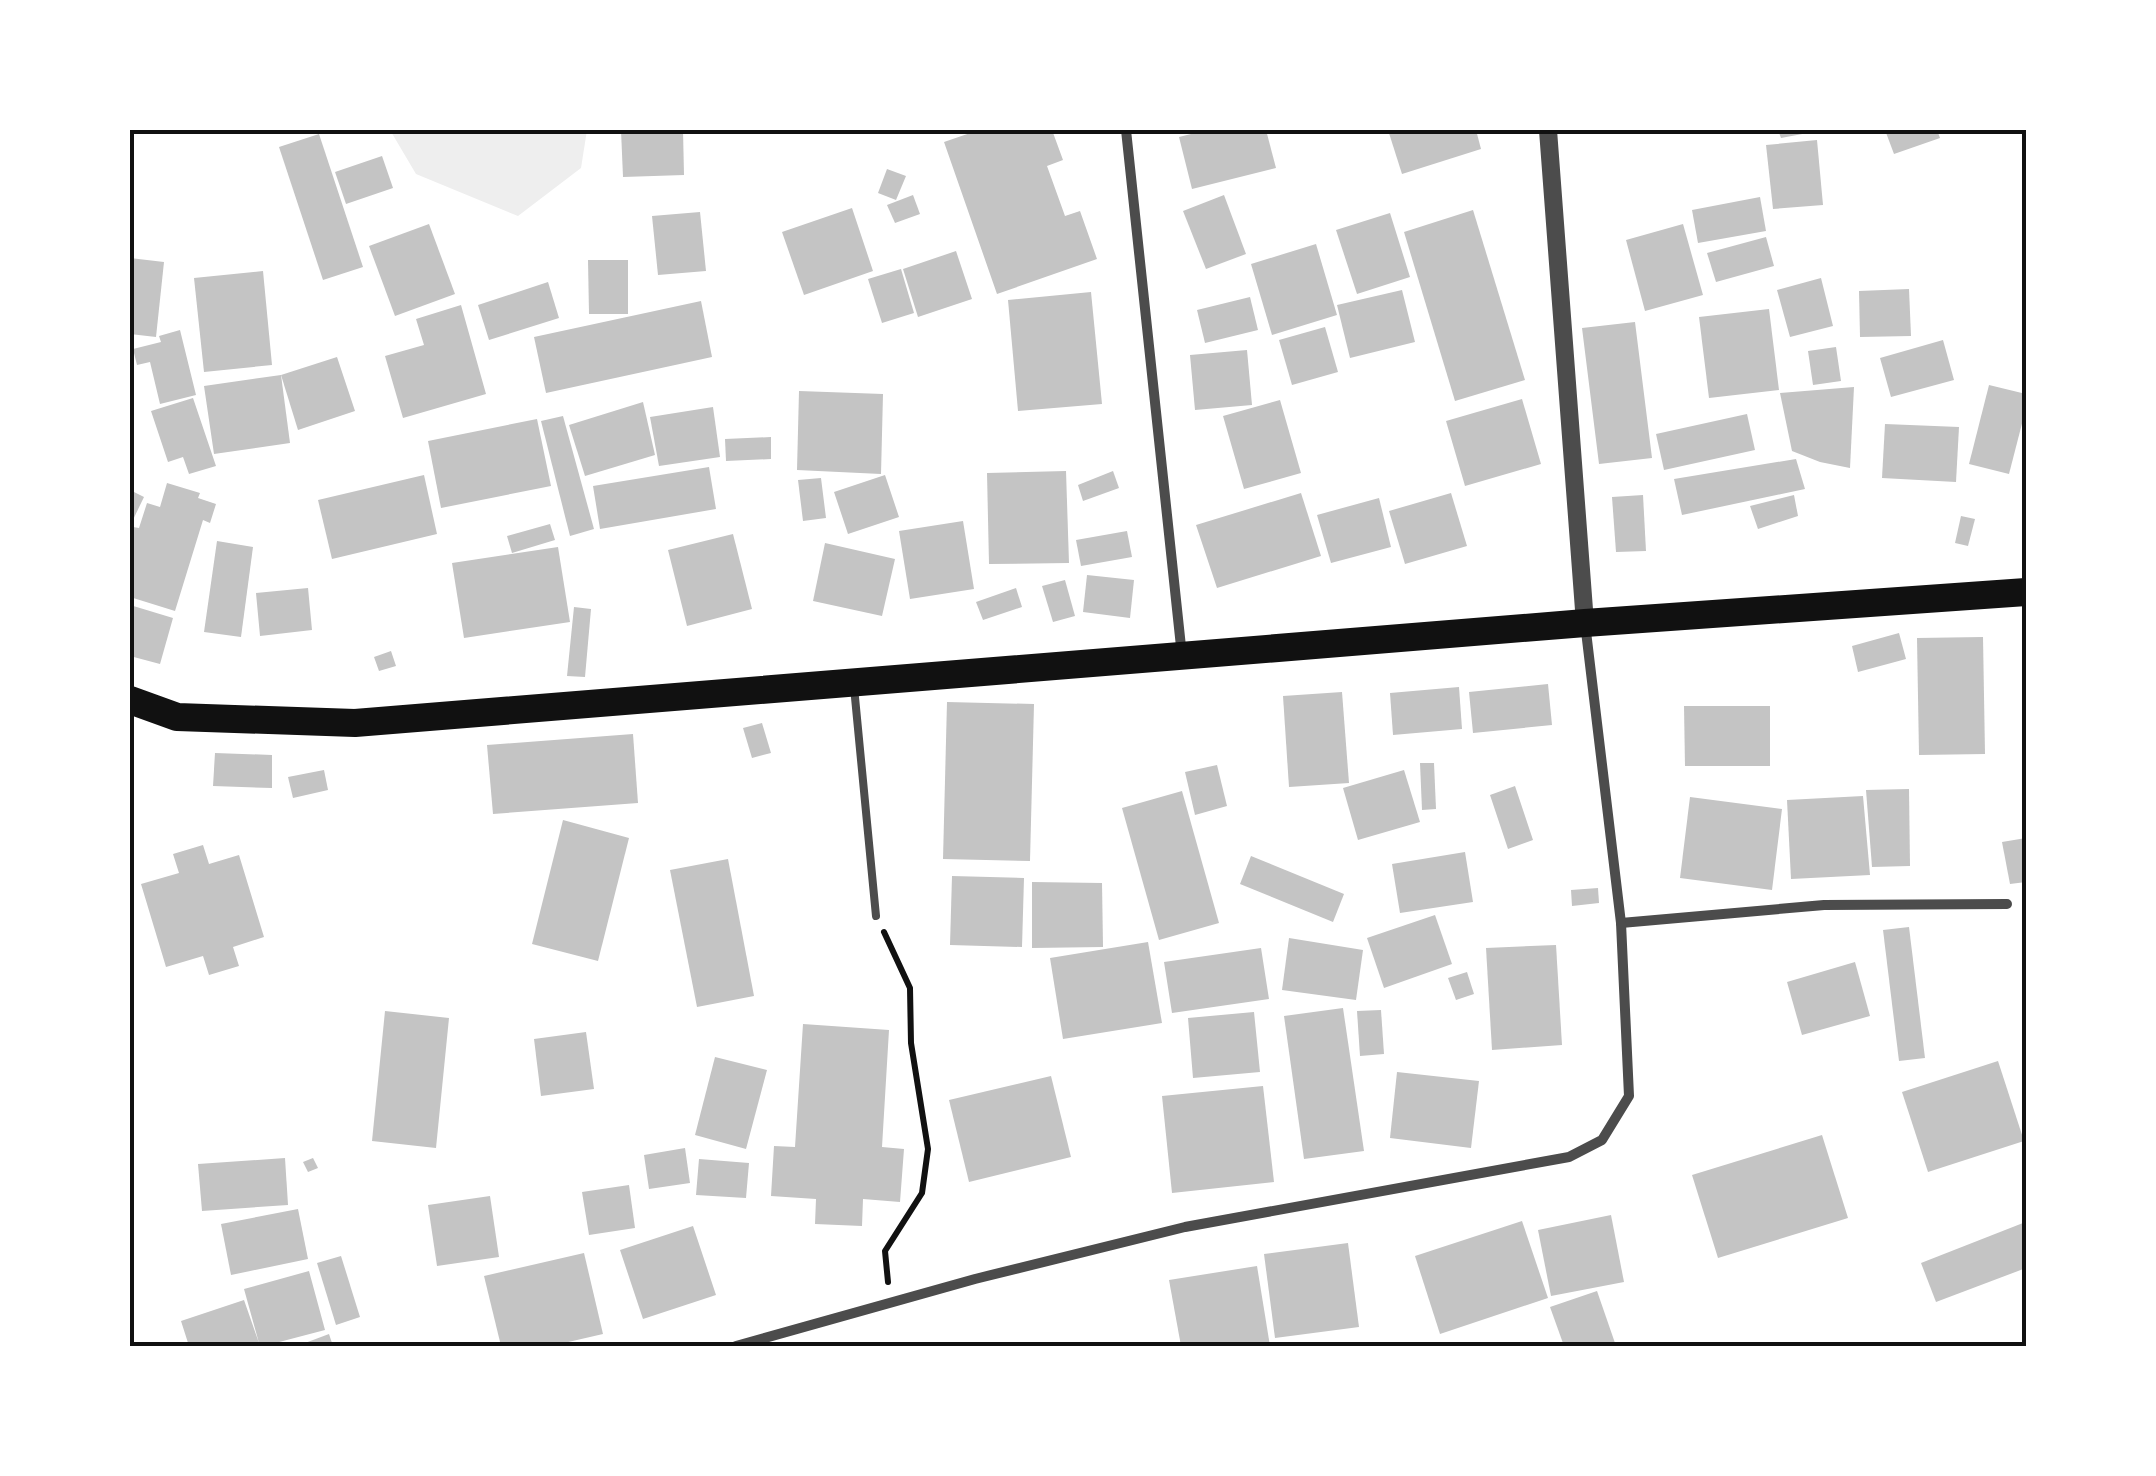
<svg xmlns="http://www.w3.org/2000/svg" width="2156" height="1476" font-family="'Sofia Sans Condensed',sans-serif">
<rect width="100%" height="100%" fill="#fff"/>
<polygon fill="#eee" points="390,130 587,130 581,168 518,216 416,174"/>
<g fill="#c4c4c4">
<polygon points="621,130 683,130 684,175 623,177"/>
<polygon points="979,130 1052,130 1063,160 1047,166 1065,216 1080,211 1097,259 997,294 944,142"/>
<polygon points="1207,130 1266,130 1276,168 1192,189 1179,137"/>
<polygon points="1388,130 1476,130 1481,149 1402,174"/>
<polygon points="1778,130 1813,130 1813,132 1781,138"/>
<polygon points="1885,130 1937,130 1940,138 1894,154"/>
<polygon points="319,134 363,267 323,280 279,147"/>
<polygon points="1817,140 1823,205 1773,209 1766,145"/>
<polygon points="382,156 393,188 346,204 335,172"/>
<polygon points="887,169 906,176 896,200 878,193"/>
<polygon points="913,195 920,214 895,223 887,205"/>
<polygon points="1224,195 1246,254 1206,269 1183,211"/>
<polygon points="1760,197 1766,231 1698,243 1692,210"/>
<polygon points="852,208 873,271 804,295 782,232"/>
<polygon points="1473,210 1525,380 1455,401 1404,232"/>
<polygon points="700,212 706,271 658,275 652,216"/>
<polygon points="1390,213 1410,277 1357,294 1336,230"/>
<polygon points="429,224 455,294 395,316 369,246"/>
<polygon points="1683,224 1703,295 1645,311 1626,240"/>
<polygon points="1766,237 1774,266 1716,282 1707,253"/>
<polygon points="1316,244 1337,315 1272,335 1251,264"/>
<polygon points="956,251 972,299 918,317 903,269"/>
<polygon points="130,258 164,262 156,337 130,334"/>
<polygon points="588,260 628,260 628,314 589,314"/>
<polygon points="901,269 914,313 882,323 868,279"/>
<polygon points="263,271 272,365 204,372 194,278"/>
<polygon points="1821,278 1833,326 1790,337 1777,290"/>
<polygon points="548,282 559,318 489,340 478,305"/>
<polygon points="1909,289 1911,336 1860,337 1859,291"/>
<polygon points="1402,290 1415,342 1350,358 1337,305"/>
<polygon points="1091,292 1102,404 1018,411 1008,300"/>
<polygon points="1250,297 1258,330 1205,343 1197,310"/>
<polygon points="701,301 712,357 546,393 534,337"/>
<polygon points="461,305 486,394 403,418 385,356 424,345 416,319"/>
<polygon points="1769,309 1779,390 1709,398 1699,317"/>
<polygon points="1635,322 1652,458 1599,464 1582,328"/>
<polygon points="1325,327 1338,372 1292,385 1279,340"/>
<polygon points="180,330 196,395 160,404 150,362 137,365 133,349 161,342 159,336"/>
<polygon points="1943,340 1954,380 1891,397 1880,358"/>
<polygon points="1836,347 1841,381 1813,385 1808,351"/>
<polygon points="1247,350 1252,405 1195,410 1190,355"/>
<polygon points="337,357 355,411 298,430 281,375"/>
<polygon points="281,375 290,443 214,454 204,386"/>
<polygon points="1989,385 2026,394 2026,408 2009,474 1969,464"/>
<polygon points="1854,387 1850,468 1820,462 1792,451 1780,393"/>
<polygon points="799,391 883,394 881,474 797,470"/>
<polygon points="193,398 216,466 189,474 183,457 168,462 151,411"/>
<polygon points="1522,399 1541,464 1465,486 1446,421"/>
<polygon points="1280,400 1301,473 1244,489 1223,416"/>
<polygon points="643,402 655,455 585,476 569,425"/>
<polygon points="713,407 720,457 659,466 650,417"/>
<polygon points="1747,414 1755,450 1664,470 1656,434"/>
<polygon points="563,416 594,529 570,536 541,421"/>
<polygon points="537,419 551,486 441,508 428,441"/>
<polygon points="1885,424 1959,427 1956,482 1882,478"/>
<polygon points="771,437 771,459 726,461 725,439"/>
<polygon points="1796,459 1805,489 1682,515 1674,479"/>
<polygon points="709,467 716,509 600,529 593,486"/>
<polygon points="1066,471 1069,563 989,564 987,473"/>
<polygon points="1113,471 1119,488 1083,501 1078,485"/>
<polygon points="424,475 437,534 332,559 318,500"/>
<polygon points="885,475 899,517 848,534 834,492"/>
<polygon points="821,478 826,518 803,521 798,480"/>
<polygon points="167,483 200,493 198,498 216,504 210,523 203,520 175,611 130,597 133,527 139,528 147,503 160,507"/>
<polygon points="130,490 144,497 130,526"/>
<polygon points="1301,493 1321,556 1217,588 1196,525"/>
<polygon points="1451,493 1467,546 1405,564 1389,511"/>
<polygon points="1643,495 1646,551 1616,552 1612,497"/>
<polygon points="1794,495 1798,516 1758,529 1750,506"/>
<polygon points="1379,498 1391,547 1331,563 1317,515"/>
<polygon points="1961,516 1975,519 1968,546 1955,543"/>
<polygon points="963,521 974,589 910,599 899,531"/>
<polygon points="550,524 555,540 512,553 507,536"/>
<polygon points="1127,531 1132,557 1081,566 1076,540"/>
<polygon points="733,534 752,609 687,626 668,550"/>
<polygon points="217,541 253,547 241,637 204,632"/>
<polygon points="825,543 895,559 882,616 813,601"/>
<polygon points="558,547 570,622 464,638 452,563"/>
<polygon points="1087,575 1134,580 1130,618 1083,612"/>
<polygon points="1065,580 1075,616 1053,622 1042,586"/>
<polygon points="308,588 312,630 260,636 256,593"/>
<polygon points="1016,588 1022,607 983,620 976,602"/>
<polygon points="130,605 173,618 160,664 130,656"/>
<polygon points="574,607 591,609 585,677 567,676"/>
<polygon points="1899,633 1906,659 1858,672 1852,646"/>
<polygon points="1983,637 1985,754 1919,755 1917,638"/>
<polygon points="391,651 396,666 379,671 374,657"/>
<polygon points="1548,684 1552,725 1473,733 1469,692"/>
<polygon points="1459,687 1462,729 1393,735 1390,693"/>
<polygon points="1342,692 1349,783 1289,787 1283,696"/>
<polygon points="947,702 1034,704 1030,861 943,859"/>
<polygon points="1684,706 1770,706 1770,766 1685,766"/>
<polygon points="762,723 771,753 752,758 743,728"/>
<polygon points="633,734 638,803 493,814 487,745"/>
<polygon points="215,753 272,755 272,788 213,786"/>
<polygon points="1420,763 1434,763 1436,809 1422,810"/>
<polygon points="1217,765 1227,806 1195,815 1185,772"/>
<polygon points="324,770 328,790 293,798 288,777"/>
<polygon points="1404,770 1420,822 1358,840 1343,788"/>
<polygon points="1515,786 1533,840 1508,849 1490,795"/>
<polygon points="1909,789 1910,866 1872,867 1866,790"/>
<polygon points="1182,791 1219,923 1159,940 1122,808"/>
<polygon points="1863,796 1870,875 1791,879 1787,800"/>
<polygon points="1690,797 1782,809 1772,890 1680,878"/>
<polygon points="563,820 629,838 598,961 532,944"/>
<polygon points="2026,838 2026,882 2010,884 2002,842"/>
<polygon points="203,845 209,864 239,855 264,937 233,947 239,966 209,975 203,956 166,967 141,884 179,873 173,854"/>
<polygon points="1465,852 1473,902 1400,913 1392,864"/>
<polygon points="1251,856 1344,894 1333,922 1240,884"/>
<polygon points="728,859 754,996 697,1007 670,870"/>
<polygon points="952,876 1024,878 1022,947 950,945"/>
<polygon points="1032,882 1102,883 1103,947 1032,948"/>
<polygon points="1598,888 1599,903 1572,906 1571,890"/>
<polygon points="1435,915 1452,964 1384,988 1367,938"/>
<polygon points="1909,927 1925,1058 1899,1061 1883,930"/>
<polygon points="1289,938 1363,950 1356,1000 1282,990"/>
<polygon points="1148,942 1162,1023 1063,1039 1050,958"/>
<polygon points="1556,945 1562,1045 1492,1050 1486,948"/>
<polygon points="1261,948 1269,999 1172,1013 1164,962"/>
<polygon points="1855,962 1870,1016 1802,1035 1787,982"/>
<polygon points="1467,972 1474,994 1456,1000 1448,978"/>
<polygon points="1343,1008 1364,1151 1304,1159 1284,1016"/>
<polygon points="1381,1010 1384,1054 1360,1056 1357,1011"/>
<polygon points="385,1011 449,1018 436,1148 372,1141"/>
<polygon points="1254,1012 1260,1072 1193,1078 1188,1018"/>
<polygon points="803,1024 889,1030 882,1147 904,1149 900,1202 863,1199 862,1226 815,1224 816,1199 771,1196 774,1146 795,1147"/>
<polygon points="586,1032 594,1089 541,1096 534,1039"/>
<polygon points="715,1057 767,1070 746,1149 695,1135"/>
<polygon points="1998,1061 2024,1141 1928,1172 1902,1092"/>
<polygon points="1397,1072 1479,1081 1471,1148 1390,1138"/>
<polygon points="1051,1076 1071,1157 969,1182 949,1100"/>
<polygon points="1263,1086 1274,1182 1172,1193 1162,1096"/>
<polygon points="1822,1135 1848,1218 1718,1258 1692,1175"/>
<polygon points="685,1148 690,1183 649,1189 644,1155"/>
<polygon points="285,1158 288,1205 202,1211 198,1164"/>
<polygon points="313,1158 318,1168 308,1172 303,1162"/>
<polygon points="699,1159 749,1163 746,1198 696,1195"/>
<polygon points="629,1185 635,1228 589,1235 582,1192"/>
<polygon points="490,1196 499,1257 437,1266 428,1205"/>
<polygon points="298,1209 308,1259 231,1275 221,1224"/>
<polygon points="1611,1215 1624,1282 1551,1296 1538,1230"/>
<polygon points="1522,1221 1548,1298 1440,1334 1415,1256"/>
<polygon points="2023,1223 2026,1268 1936,1302 1921,1263"/>
<polygon points="693,1226 716,1295 643,1319 620,1250"/>
<polygon points="1348,1243 1359,1327 1275,1338 1264,1254"/>
<polygon points="584,1253 603,1334 551,1346 501,1346 484,1276"/>
<polygon points="341,1256 360,1317 336,1325 317,1263"/>
<polygon points="1257,1266 1270,1346 1181,1346 1169,1280"/>
<polygon points="309,1271 325,1330 264,1346 189,1346 181,1321 244,1300 259,1343 244,1289"/>
<polygon points="1597,1291 1615,1343 1607,1346 1564,1346 1550,1307"/>
<polygon points="329,1334 333,1346 297,1346"/>
</g>
<g fill="none" stroke-linecap="round" stroke-linejoin="round">
<polyline stroke="#111" stroke-width="6" points="884,932 910,988 911,1043 928,1149 922,1193 885,1251 888,1282"/>
<polyline stroke="#4c4c4c" stroke-width="8" points="854,687 876,916"/>
<g stroke="#4c4c4c" stroke-width="10">
<polyline points="1126,130 1182,656"/>
<polyline points="1621,923 1824,905 2007,904"/>
<polyline points="736,1346 975,1279 1185,1227 1569,1157 1602,1140 1629,1096 1621,923 1585,623"/>
</g>
<polyline stroke="#4c4c4c" stroke-width="18" points="1548,130 1585,623"/>
<polyline stroke="#111" stroke-width="28" points="130,700 177,717 355,723 1585,623 2026,592"/>
</g>
<rect width="2156" height="1476" fill="none" stroke="#ffffff" stroke-width="265"/>
<rect x="132" y="132" width="1892" height="1212" fill="none" stroke="#111" stroke-width="4"/>
</svg>
